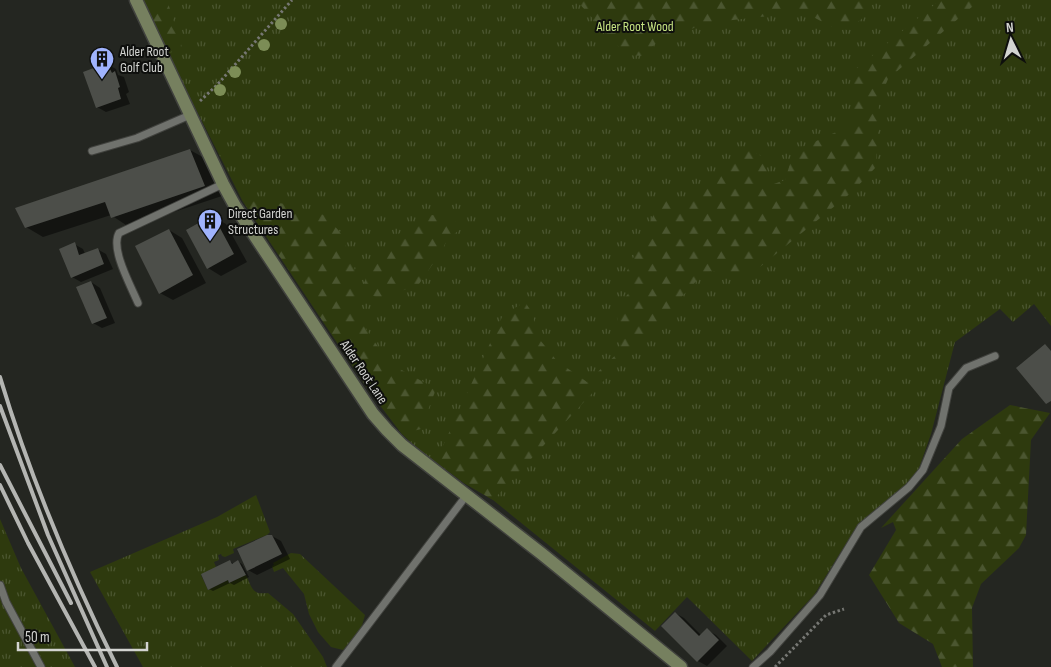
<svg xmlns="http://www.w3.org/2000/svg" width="1051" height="667" font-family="'Sofia Sans Condensed',sans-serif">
<defs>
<pattern id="grass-tufts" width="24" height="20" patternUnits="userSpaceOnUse" patternTransform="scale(1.25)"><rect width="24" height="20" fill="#2e3a0e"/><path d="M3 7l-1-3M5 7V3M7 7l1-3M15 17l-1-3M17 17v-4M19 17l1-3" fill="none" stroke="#4b5630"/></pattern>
<pattern id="forest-firs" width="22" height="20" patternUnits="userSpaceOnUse" patternTransform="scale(1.25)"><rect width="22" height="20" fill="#2e3a0e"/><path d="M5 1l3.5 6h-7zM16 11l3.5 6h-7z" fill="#4b5630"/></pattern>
</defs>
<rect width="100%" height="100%" fill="#242621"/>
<g fill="url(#grass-tufts)">
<polygon points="143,0 1051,0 1051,326 1034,304 1013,322 1000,309 955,342 931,434 918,471 896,495 857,526 814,595 752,661 687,597 655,631 493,500 464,483 417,448 402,434 370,392 242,200 168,54"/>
<path d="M256 495 270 532 267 535 233 549 234 553 225 557 222 556 221 554 218 555 219 560 214 562 216 567 201 575 208 590 228 580 229 583 246 575C252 588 252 595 268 593L293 614 323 657 327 667H143L90 572 217 517Z"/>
<polygon points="0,519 21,568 75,667 0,667"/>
<polygon points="291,553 300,554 365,615 361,629 343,650 331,647 318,632 309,614 304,594 283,568 274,572 272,566 274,565 273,563"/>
</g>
<g fill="url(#forest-firs)">
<polygon points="143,0 167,0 182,47 168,54"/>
<polygon points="576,0 875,0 864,17 847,30 830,26 804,12 706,23 655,44 643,56 626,55"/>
<polygon points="940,0 980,0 888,79 879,101 876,167 852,192 760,267 736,275 711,271 700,277 493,500 464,483 436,461 503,315 525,302 533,314 536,335 557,361 587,382 621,350 616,308 633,288 627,271 662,197 685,197 747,148 763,157 771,185 785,180 794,151 854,124 850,74"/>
<polygon points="242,200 288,204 324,215 341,233 358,278 358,317 389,363 436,389 421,429 402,434 370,392"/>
<polygon points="449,213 461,229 448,238 441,252 419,284 381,299 371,295 364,283 373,262 400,233 425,216"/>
<polygon points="1010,405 1050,413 1031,440 1026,535 1019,548 981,584 972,608 973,667 942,667 933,644 899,623 869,575 896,530 893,522 881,528 962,439"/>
</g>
<g fill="#0007">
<polygon points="107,64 116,69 118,75 124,77 129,92 126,94 130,104 106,112 97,107"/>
<polygon points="190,150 208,160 222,196 129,227 111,215 43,237 26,227"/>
<polygon points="213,217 226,224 247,262 221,276 208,268"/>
<polygon points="169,230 182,238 206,283 173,300 160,293"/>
<polygon points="74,244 83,249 85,254 97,249 106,254 113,269 81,282 72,277"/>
<polygon points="91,282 100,288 115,323 102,328 93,323"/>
<polygon points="272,536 281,541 290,559 257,575 248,570"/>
<polygon points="230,561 234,564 238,562 242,564 249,577 234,585 230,583 213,591 209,589"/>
<polygon points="675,613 684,618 701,635 707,630 716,635 727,646 707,666 698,661 663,626"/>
</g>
<g fill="#4c4e49">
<polygon points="107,63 112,73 115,71 120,87 118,88 121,99 96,108 83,72"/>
<polygon points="190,149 205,186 111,218 105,202 25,228 15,208"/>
<polygon points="213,215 234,254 207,269 186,230"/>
<polygon points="169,229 193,275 159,294 135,246"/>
<polygon points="75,242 79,255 98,248 104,264 71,278 59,249"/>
<polygon points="91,281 107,318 92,324 76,287"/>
<polygon points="1045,344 1051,351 1051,401 1046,404 1016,368"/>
<polygon points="267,535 272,535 282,554 247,571 237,549"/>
<polygon points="230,560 232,564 238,560 246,575 229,583 228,580 208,590 201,574"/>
<polygon points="675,612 699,636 707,628 719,640 697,662 661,626"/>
</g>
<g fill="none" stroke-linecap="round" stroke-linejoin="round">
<defs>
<g id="lane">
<polyline points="92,151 137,138 190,115"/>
<path d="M138 303C131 286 110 249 119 233L223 184"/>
<polyline points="0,585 6,602 41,667"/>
<polyline points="336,667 466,496"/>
<polyline points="753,667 770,652 820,595 861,527 909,487 923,470 941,426 949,388 966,368 995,356"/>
</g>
<polyline id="secondary" points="136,0 223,184 235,206 373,414 387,430 402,445 542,554 681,667"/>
</defs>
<use href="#lane" stroke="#41423e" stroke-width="9"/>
<use href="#secondary" stroke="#41423e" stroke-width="15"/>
<g stroke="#767773" stroke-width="3" stroke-dasharray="2.5 2.5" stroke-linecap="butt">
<polyline points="200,101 217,85 292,0"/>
<polyline points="775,667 826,615 844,609"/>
</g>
<use href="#lane" stroke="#70726d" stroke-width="7"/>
<use href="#secondary" stroke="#76805f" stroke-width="12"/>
<g stroke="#b4b5b2" stroke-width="4">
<path d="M0 377C30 477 71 574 117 667"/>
<polyline points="0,406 48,535 107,667"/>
<polyline points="0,465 71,603"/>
<polyline points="0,485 28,543 95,667"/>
</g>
</g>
<g fill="#7c8d56">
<circle cx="281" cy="24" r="6"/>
<circle cx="264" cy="45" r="6"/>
<circle cx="235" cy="72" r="6"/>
<circle cx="220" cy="90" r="6"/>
</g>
<defs>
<symbol id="building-pin" viewBox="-11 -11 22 30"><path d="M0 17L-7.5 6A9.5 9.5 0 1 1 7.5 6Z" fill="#a0b3fd" stroke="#0e0f0d"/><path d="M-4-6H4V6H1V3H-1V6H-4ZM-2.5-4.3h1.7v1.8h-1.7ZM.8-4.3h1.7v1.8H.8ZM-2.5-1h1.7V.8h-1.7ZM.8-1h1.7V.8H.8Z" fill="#111"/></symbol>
</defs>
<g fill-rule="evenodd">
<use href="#building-pin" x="88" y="45" width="28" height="38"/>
<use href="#building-pin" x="196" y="207" width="28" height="38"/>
</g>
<g text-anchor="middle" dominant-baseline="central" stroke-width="4" stroke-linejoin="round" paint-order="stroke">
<g font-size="14" fill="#c4e181" stroke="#0e0f0d">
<text x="635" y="26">Alder Root Wood</text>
</g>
<g font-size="14" fill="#d3d4d1" stroke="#0e0f0d" text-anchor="start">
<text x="120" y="51">Alder Root<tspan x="120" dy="16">Golf Club</tspan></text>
<text x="228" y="213">Direct Garden<tspan x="228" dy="16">Structures</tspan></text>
</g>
<g font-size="14" fill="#d3d4d1" stroke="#0e0f0d">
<text transform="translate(364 372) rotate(56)">Alder Root Lane</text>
</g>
</g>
<g transform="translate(1011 40) rotate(355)" stroke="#0e0f0d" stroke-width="4" paint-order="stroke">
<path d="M0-4L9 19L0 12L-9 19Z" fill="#d3d4d1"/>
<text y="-8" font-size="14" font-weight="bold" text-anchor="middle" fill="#d3d4d1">N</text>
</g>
<path d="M18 642v8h129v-8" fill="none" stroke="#d3d4d1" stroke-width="2.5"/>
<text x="25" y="642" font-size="15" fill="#d3d4d1" stroke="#0e0f0d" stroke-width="4" paint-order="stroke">50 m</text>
</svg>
